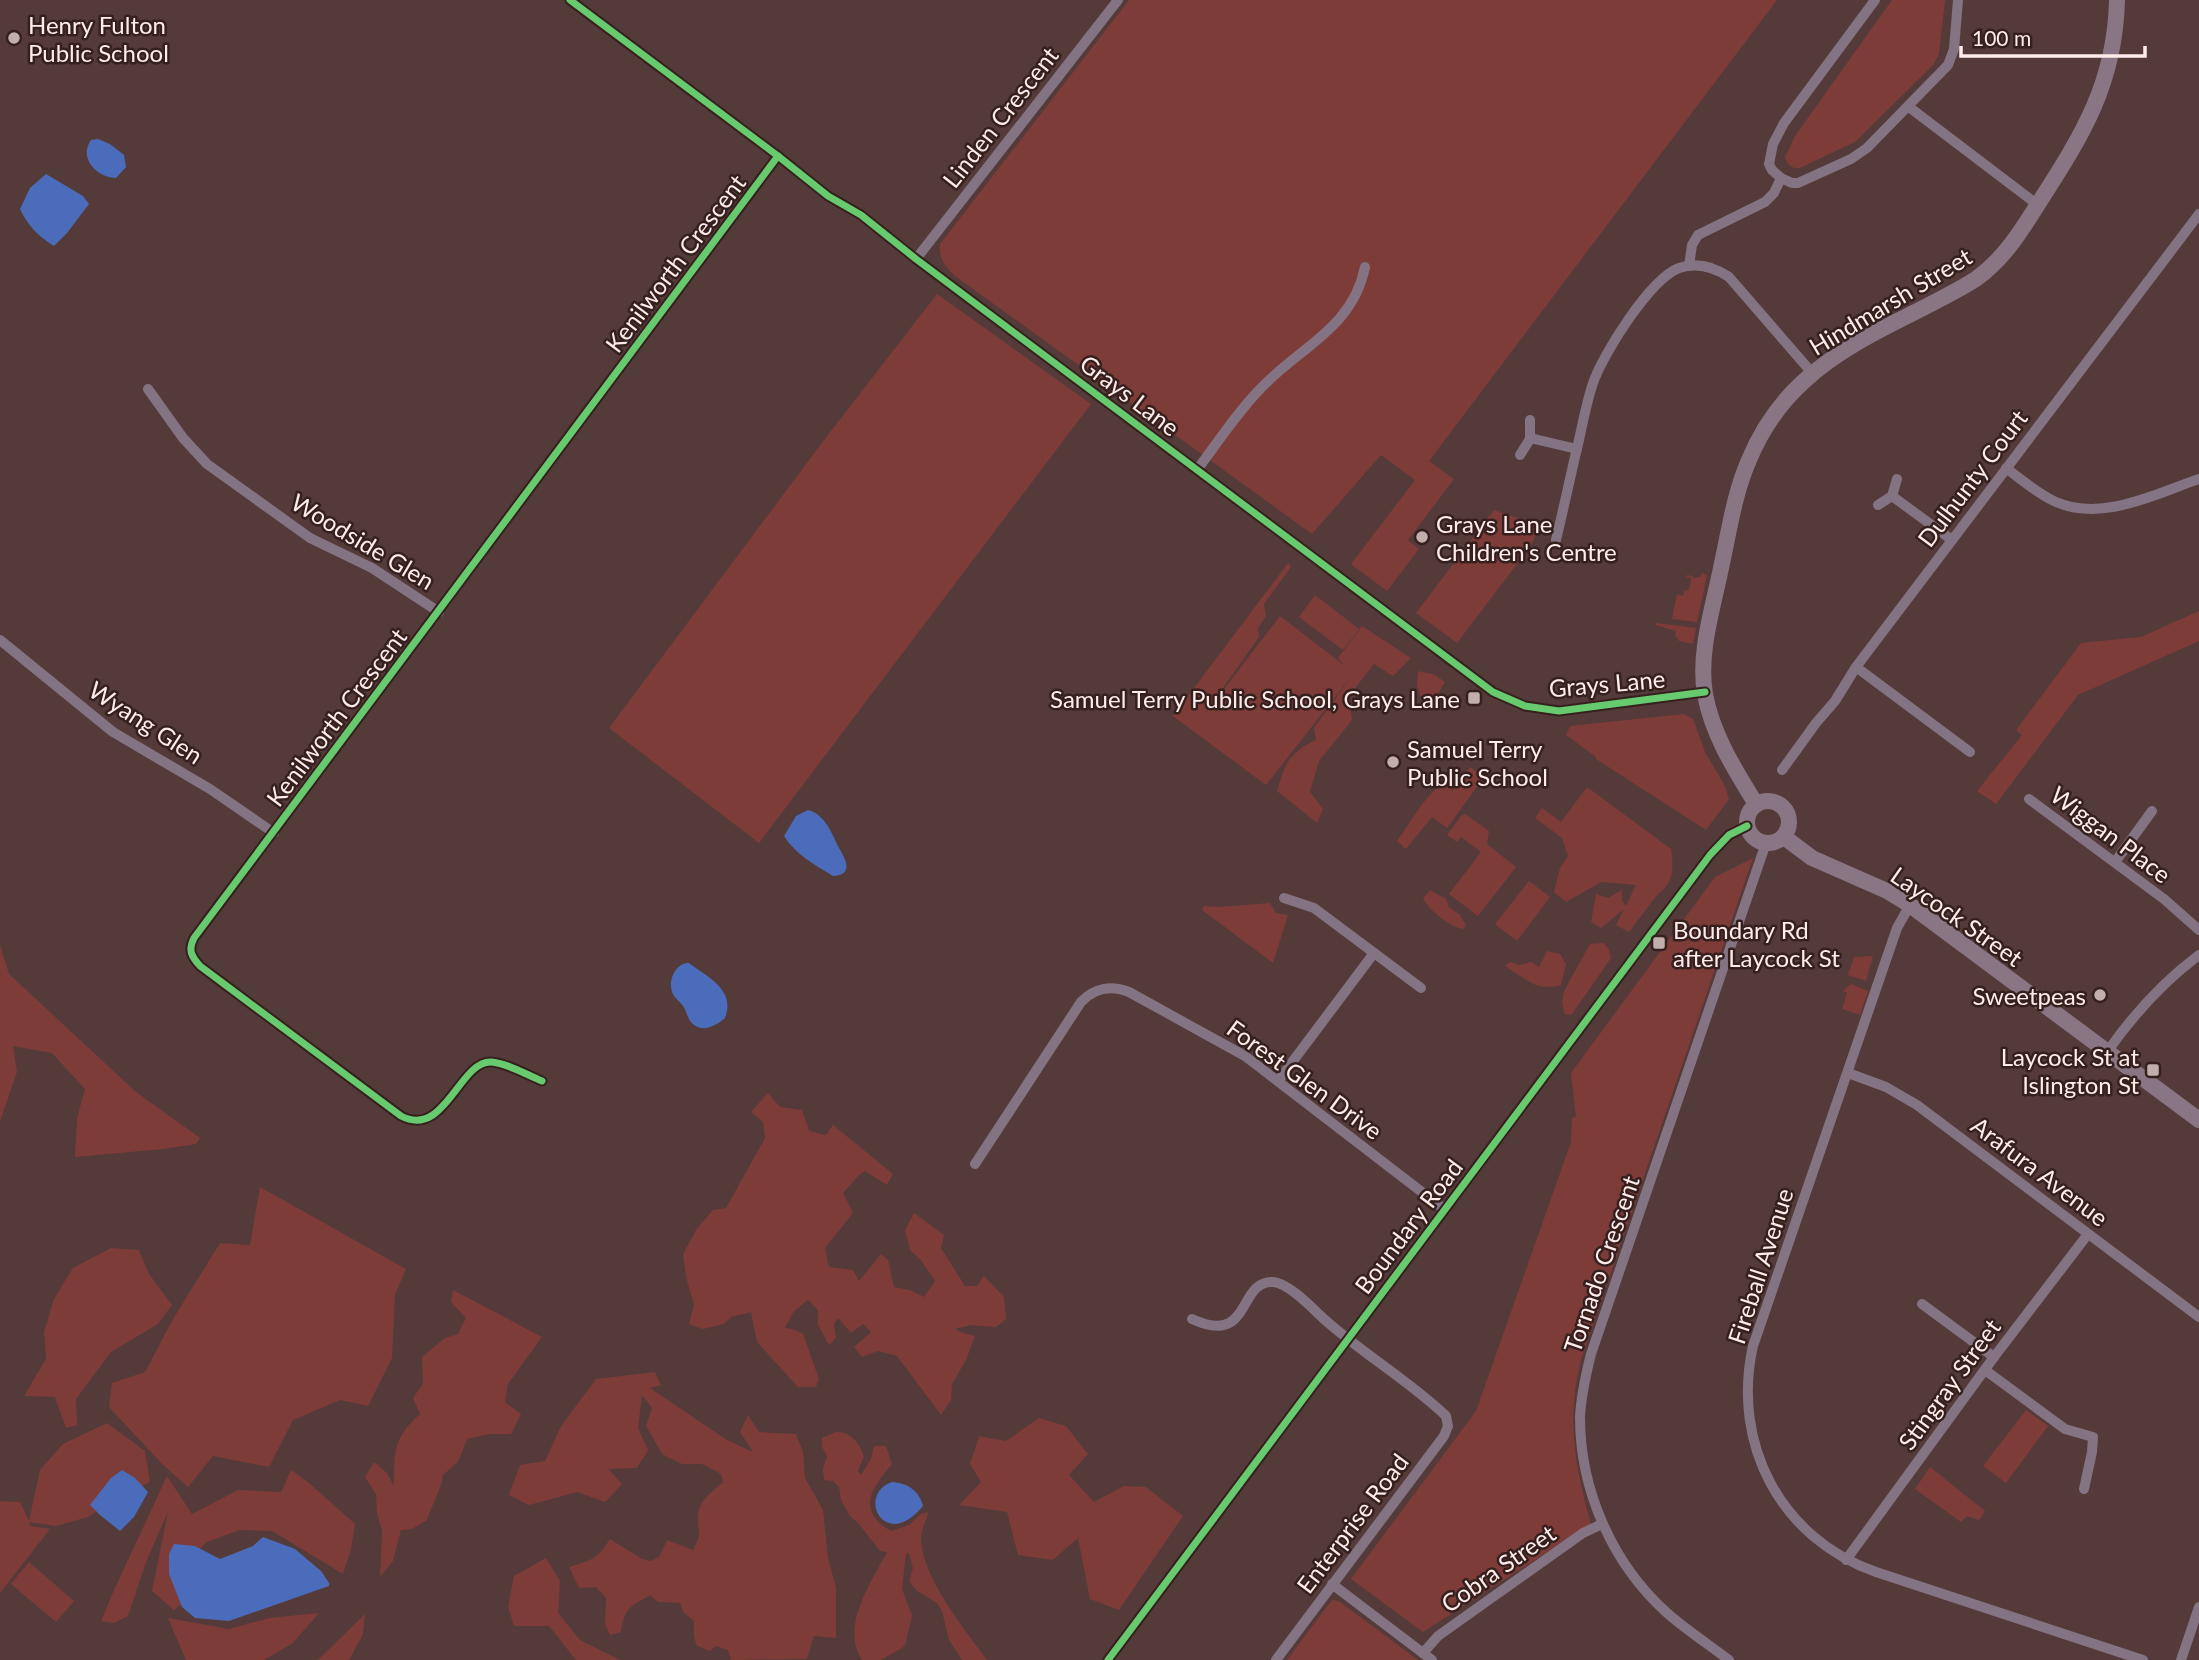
<svg xmlns="http://www.w3.org/2000/svg" width="2199" height="1660" font-family="Lato,sans-serif">
<rect width="100%" height="100%" fill="#543a39"/>
<g fill="#7e3c39">
<path d="M1129 0H1777L1429 461 1454 479 1408 540 1419 549 1387 591 1351 564 1415 480 1381 455 1312 534 955 276C944 265 939 260 940 244Z"/>
<path d="M1892 0H1945L1939 54 1934 64 1855 142 1800 168C1792 169 1787 165 1785 157L1795 136Z"/>
<polygon points="937,294 1091,404 759,843 609,728 824,440"/>
<polygon points="1494,510 1540,526 1530,547 1457,643 1416,613"/>
<path d="M1288 563 1291 567 1264 604 1266 616 1258 628 1259 637 1201 719 1280 616 1345 666 1338 658 1362 626 1411 658 1393 676 1374 664 1348 697 1352 720 1319 761 1310 792 1323 809 1317 823 1277 791C1285 763 1289 753 1316 740L1314 728 1354 673 1266 785 1173 716Z"/>
<polygon points="1702,573 1707,575 1697,622 1672,619 1677,594 1683,596 1684,591 1689,590 1691,578 1686,577 1687,575 1692,576 1694,578 1700,577"/>
<polygon points="1315,595 1359,629 1343,650 1299,617"/>
<polygon points="2199,611 2199,641 2078,695 1996,804 1977,791 2022,735 2016,730 2081,643 2141,637"/>
<polygon points="1656,623 1696,628 1693,644 1679,641 1675,635 1676,631 1655,625"/>
<polygon points="1418,671 1435,675 1445,682 1439,692 1429,700 1420,696 1417,685"/>
<polygon points="1684,714 1693,719 1705,752 1725,786 1729,799 1706,830 1596,759 1596,757 1566,735 1570,726"/>
<path d="M1470 767 1484 777 1447 828 1432 817 1406 849 1397 841C1409 825 1432 783 1451 779L1453 787 1451 790 1452 791Z"/>
<path d="M1587 787 1671 849C1674 868 1674 883 1657 895L1629 932 1616 925 1624 909 1601 928 1591 922 1596 894 1608 898 1622 890V901L1626 906 1636 885 1601 882 1566 902 1554 892 1560 868 1568 856 1562 838 1535 818 1542 808 1561 822Z"/>
<polygon points="1465,814 1489,831 1487,844 1516,867 1478,916 1449,894 1481,852 1461,837 1457,842 1447,835 1461,816"/>
<path d="M1753 858 1581 1360C1566 1418 1575 1468 1591 1524L1423 1632 1351 1579 1476 1411 1571 1142 1572 1118 1576 1117 1571 1073 1715 877Z"/>
<polygon points="1529,881 1550,897 1517,941 1495,924"/>
<path d="M1430 890 1446 899 1449 907 1460 915 1466 925 1464 929C1451 928 1428 910 1423 898Z"/>
<polygon points="1270,903 1276,913 1288,915 1273,963 1202,910 1204,906 1218,907"/>
<polygon points="1604,943 1609,950 1611,958 1572,1014 1565,1015 1562,1003 1564,991 1590,944"/>
<polygon points="0,945 9,974 136,1092 200,1138 196,1144 163,1149 75,1157 77,1118 85,1089 52,1053 13,1046 17,1072 0,1121"/>
<path d="M1547 951 1560 954 1566 964 1561 985C1536 992 1526 979 1505 966L1510 962 1520 965 1531 962 1539 967Z"/>
<polygon points="1873,956 1866,981 1848,975 1854,957"/>
<polygon points="1851,984 1868,991 1860,1015 1842,1009 1847,993 1843,991"/>
<polygon points="768,1093 780,1107 802,1110 809,1131 826,1135 833,1125 893,1174 887,1185 865,1171 858,1176 843,1193 853,1213 825,1248 829,1267 853,1270 859,1281 881,1254 888,1260 894,1287 910,1290 924,1297 935,1281 921,1260 910,1250 905,1230 914,1213 944,1235 941,1248 965,1286 977,1286 984,1276 1004,1297 1006,1319 996,1327 970,1325 955,1329 963,1333 975,1336 966,1360 952,1384 951,1400 941,1415 897,1356 878,1351 862,1357 854,1347 871,1332 863,1324 851,1333 838,1318 834,1324 836,1338 829,1345 818,1325 818,1310 808,1300 794,1311 785,1328 792,1329 803,1334 819,1379 816,1387 798,1387 757,1342 751,1312 731,1317 724,1324 703,1329 689,1324 694,1305 686,1277 683,1254 696,1230 713,1210 726,1208 765,1138 763,1122 751,1112"/>
<polygon points="260,1187 406,1269 395,1295 392,1358 368,1406 340,1400 293,1420 269,1467 213,1456 188,1487 163,1465 109,1407 112,1383 145,1372 173,1319 220,1243 250,1245"/>
<polygon points="111,1248 139,1250 149,1274 172,1305 158,1324 111,1352 76,1399 77,1425 66,1428 55,1397 24,1396 46,1359 44,1332 54,1299 73,1268"/>
<path d="M453 1290 542 1337 508 1384 505 1402 521 1414 511 1434H490L467 1439 458 1462 443 1475C441 1491 432 1504 427 1520L412 1529 401 1530 393 1561 380 1577 382 1531 377 1513 376 1494 365 1477 374 1462 387 1473 394 1486C394 1452 393 1438 420 1414L413 1398 423 1384 422 1357 445 1338 458 1334 466 1318 451 1302Z"/>
<path d="M655 1372 661 1385 650 1388 727 1440 753 1452 740 1432 748 1415 759 1432 796 1434 803 1452 805 1478 823 1510 828 1558 836 1588V1638L814 1636 807 1659 731 1660 728 1650 716 1646 710 1651 697 1646 694 1637V1621L683 1612 680 1603 658 1602 650 1595C630 1607 624 1608 621 1632L610 1635 605 1623 606 1598 596 1587 579 1588 569 1567C592 1560 597 1559 610 1539L642 1559 651 1561 659 1557 667 1540 693 1550C703 1530 698 1537 698 1517 697 1502 713 1491 723 1482L721 1474 702 1464H682L662 1454 646 1426 652 1408 642 1395 638 1428 648 1450 637 1468 608 1469 622 1484 605 1502 577 1492 529 1505 509 1495 520 1465 545 1461 561 1426 596 1379Z"/>
<polygon points="2026,1410 2048,1426 2006,1483 1983,1466"/>
<polygon points="1039,1418 1066,1426 1088,1454 1069,1475 1094,1502 1124,1486 1146,1487 1183,1516 1119,1610 1090,1599 1078,1538 1053,1560 1018,1555 1007,1512 959,1505 981,1482 970,1464 979,1436 1006,1441"/>
<polygon points="107,1423 145,1451 150,1482 112,1501 88,1517 56,1526 29,1522 31,1526 50,1529 0,1593 0,1501 20,1502 29,1521 40,1470 63,1444"/>
<path d="M836 1432C852 1432 858 1442 864 1456L858 1471 861 1475 871 1459 874 1446H886L892 1464C872 1488 855 1510 891 1531L909 1525 921 1514 928 1512C927 1520 921 1529 921 1537 921 1577 964 1628 987 1660H962L949 1640 942 1611 937 1603 917 1591 909 1581 913 1568 909 1554 906 1553 902 1589 912 1616 905 1646 881 1660H862C840 1626 871 1583 887 1552L880 1551 859 1524 850 1516 841 1500 839 1487 833 1481 824 1480 823 1469 827 1456 822 1447V1438Z"/>
<polygon points="1930,1467 1985,1511 1979,1520 1967,1516 1961,1522 1915,1489"/>
<polygon points="291,1470 308,1482 355,1524 351,1549 343,1574 272,1531 240,1530 207,1542 180,1566 187,1599 174,1610 152,1591 168,1512 146,1562 128,1616 114,1623 101,1621 115,1588 167,1476 192,1514 238,1490 281,1492"/>
<polygon points="546,1558 560,1581 558,1613 580,1640 620,1660 576,1660 549,1626 514,1626 508,1607 514,1576"/>
<polygon points="29,1562 74,1601 56,1622 11,1584"/>
<polygon points="1333,1600 1340,1602 1418,1660 1287,1660 1328,1605"/>
<polygon points="319,1613 293,1643 264,1660 186,1660 168,1618 229,1629 269,1618"/>
<polygon points="365,1614 363,1634 349,1660 318,1660"/>
</g>
<g fill="#4b6cba">
<path d="M98 139 110 144 124 155 126 167 116 178C97 178 78 158 91 140Z"/>
<path d="M46 174 83 196 89 204 67 233 54 246C38 236 28 226 20 209L30 188Z"/>
<path d="M808 810C825 814 832 834 839 848 846 860 854 875 833 876 815 865 795 854 784 836L796 816Z"/>
<path d="M689 963C708 977 736 990 725 1018 715 1027 700 1034 690 1021 687 1016 686 1010 683 1006 680 1001 674 998 672 992 668 979 676 963 689 963Z"/>
<polygon points="122,1470 135,1478 148,1492 134,1517 120,1531 100,1515 90,1505 111,1478"/>
<path d="M892 1482C907 1483 919 1490 923 1506 884 1553 856 1494 892 1482Z"/>
<polygon points="263,1537 295,1549 321,1571 329,1583 329,1586 229,1621 195,1618 182,1607 169,1574 169,1554 174,1544 195,1546 220,1559 253,1546"/>
</g>
<g fill="none" stroke-linecap="round" stroke-linejoin="round">
<g stroke="#847382" stroke-width="10">
<polyline points="570,0 778,156 828,196 861,215 916,259 1493,692 1525,706 1559,711 1705,692"/>
<polyline points="1875,0 1784,123 1773,144 1769,164 1772,170 1781,178 1792,183 1798,183 1851,159 1867,148 1948,65 1954,49 1958,0"/>
<polyline points="1909,107 2038,205"/>
<polyline points="916,259 1118,0"/>
<polyline points="1689,266 1692,245 1698,235 1765,202 1774,193 1781,178"/>
<polyline points="148,389 183,438 207,464 310,538 372,568 439,612"/>
<polyline points="1530,438 1577,449"/>
<polyline points="1520,455 1530,439 1530,420"/>
<path d="M2006 468C2022 480 2038 494 2056 502 2102 522 2155 494 2199 479"/>
<path d="M1197 470C1218 442 1238 411 1263 386 1302 346 1353 327 1365 267"/>
<polyline points="1892,496 1952,540"/>
<polyline points="1878,505 1892,496 1897,479"/>
<path d="M1556 540C1564 507 1571 473 1579 440 1583 421 1587 401 1593 383 1603 354 1650 279 1679 268 1697 262 1714 267 1729 277L1813 374"/>
<polyline points="0,640 113,732 210,789 274,833"/>
<polyline points="1856,667 1970,752"/>
<polyline points="1782,770 1816,723 1835,701 1856,667 2199,214"/>
<polyline points="2029,799 2164,899 2199,930"/>
<polyline points="2115,862 2152,811"/>
<polyline points="1284,898 1314,908 1421,988"/>
<path d="M1910 905 1897 928 1753 1346C1731 1444 1781 1539 1876 1572L2143 1660"/>
<path d="M2107 1052C2133 1015 2163 982 2199 955"/>
<polyline points="1848,1073 1886,1087 1917,1105 2199,1317"/>
<path d="M542 1081C527 1075 507 1063 491 1062 459 1061 445 1139 401 1116L200 966C191 956 188 950 194 938L778 156"/>
<polyline points="1278,1081 1374,953"/>
<path d="M975 1164 1081 1002C1094 988 1111 985 1129 992L1245 1056 1444 1209"/>
<polyline points="1922,1304 1994,1357"/>
<path d="M1192 1319C1252 1347 1237 1280 1273 1282 1289 1283 1313 1309 1324 1319 1363 1354 1408 1380 1446 1416L1448 1426 1444 1436 1276 1660"/>
<polyline points="1985,1370 2065,1429 2093,1437 2092,1452 2084,1489"/>
<polyline points="1846,1560 1994,1357 2088,1234"/>
<polyline points="1332,1584 1432,1660"/>
<polyline points="1423,1653 1438,1636 1583,1533 1602,1524"/>
<polyline points="1108,1660 1710,855 1729,835 1747,826"/>
<path d="M1729 1660C1708 1644 1685 1629 1666 1612 1612 1563 1580 1490 1580 1417 1581 1395 1586 1374 1591 1354L1766 843"/>
<polyline points="2181,1660 2199,1607"/>
</g>
<g stroke="#8a7584" stroke-width="16">
<circle cx="1768" cy="822" r="21"/>
<path d="M1756 804C1735 770 1712 734 1705 694 1698 653 1713 608 1721 568 1729 532 1734 494 1749 460 1761 431 1780 403 1803 382 1852 336 1920 314 1976 279 2005 258 2021 231 2040 201 2083 134 2115 83 2117 0"/>
<polyline points="1784,837 1812,858 1887,891 1910,905 2199,1120"/>
</g>
<defs>
<g id="cycleway">
<polyline points="570,0 778,156 828,196 861,215 916,259 1493,692 1525,706 1559,711 1705,692"/>
<path d="M542 1081C527 1075 507 1063 491 1062 459 1061 445 1139 401 1116L200 966C191 956 188 950 194 938L778 156"/>
<polyline points="1108,1660 1710,855 1729,835 1747,826"/>
</g>
</defs>
<use href="#cycleway" stroke="#35201e" stroke-width="11"/>
<use href="#cycleway" stroke="#67ca6e" stroke-width="7"/>
</g>
<g fill="#c2aeac" stroke="#35201e" stroke-width="2.5">
<circle cx="14" cy="38" r="7"/>
<circle cx="1422" cy="537" r="7"/>
<rect x="1467" y="691" width="14" height="14" rx="3.5"/>
<circle cx="1393" cy="762" r="7"/>
<rect x="1652" y="936" width="14" height="14" rx="3.5"/>
<circle cx="2100" cy="995" r="7"/>
<rect x="2146" y="1063" width="14" height="14" rx="3.5"/>
</g>
<g text-anchor="middle" dominant-baseline="central" stroke-width="5" stroke-linejoin="round" paint-order="stroke">
<g font-size="24" fill="#feecea" stroke="#35201e" text-anchor="start">
<text x="28" y="24">Henry Fulton<tspan x="28" dy="28">Public School</tspan></text>
<text x="1436" y="523">Grays Lane<tspan x="1436" dy="28">Children's Centre</tspan></text>
<text x="1460" y="698" text-anchor="end">Samuel Terry Public School, Grays Lane</text>
<text x="1407" y="748">Samuel Terry<tspan x="1407" dy="28">Public School</tspan></text>
<text x="1673" y="929">Boundary Rd<tspan x="1673" dy="28">after Laycock St</tspan></text>
<text x="2086" y="995" text-anchor="end">Sweetpeas</text>
<text x="2139" y="1056" text-anchor="end">Laycock St at<tspan x="2139" dy="28">Islington St</tspan></text>
</g>
<g font-size="24" fill="#feecea" stroke="#35201e">
<text transform="translate(1000 117) rotate(-52)">Linden Crescent</text>
<text transform="translate(675 263) rotate(-53)">Kenilworth Crescent</text>
<text transform="translate(1890 301) rotate(-31)">Hindmarsh Street</text>
<text transform="translate(1130 395) rotate(37)">Grays Lane</text>
<text transform="translate(1972 478) rotate(-53)">Dulhunty Court</text>
<text transform="translate(363 541) rotate(31)">Woodside Glen</text>
<text transform="translate(1607 683) rotate(-5)">Grays Lane</text>
<text transform="translate(336 717) rotate(-53)">Kenilworth Crescent</text>
<text transform="translate(146 722) rotate(33)">Wyang Glen</text>
<text transform="translate(2111 834) rotate(37)">Wiggan Place</text>
<text transform="translate(1957 916) rotate(35)">Laycock Street</text>
<text transform="translate(1305 1079) rotate(36)">Forest Glen Drive</text>
<text transform="translate(2040 1171) rotate(37)">Arafura Avenue</text>
<text transform="translate(1408 1226) rotate(-53)">Boundary Road</text>
<text transform="translate(1601 1264) rotate(-71)">Tornado Crescent</text>
<text transform="translate(1760 1266) rotate(-72)">Fireball Avenue</text>
<text transform="translate(1949 1384) rotate(-54)">Stingray Street</text>
<text transform="translate(1352 1523) rotate(-53)">Enterprise Road</text>
<text transform="translate(1498 1568) rotate(-35)">Cobra Street</text>
</g>
</g>
<path d="M1961 46v10h184v-10" fill="none" stroke="#feecea" stroke-width="3.5"/>
<text x="1972" y="46" font-size="21" fill="#feecea" stroke="#35201e" stroke-width="5" paint-order="stroke">100 m</text>
</svg>
